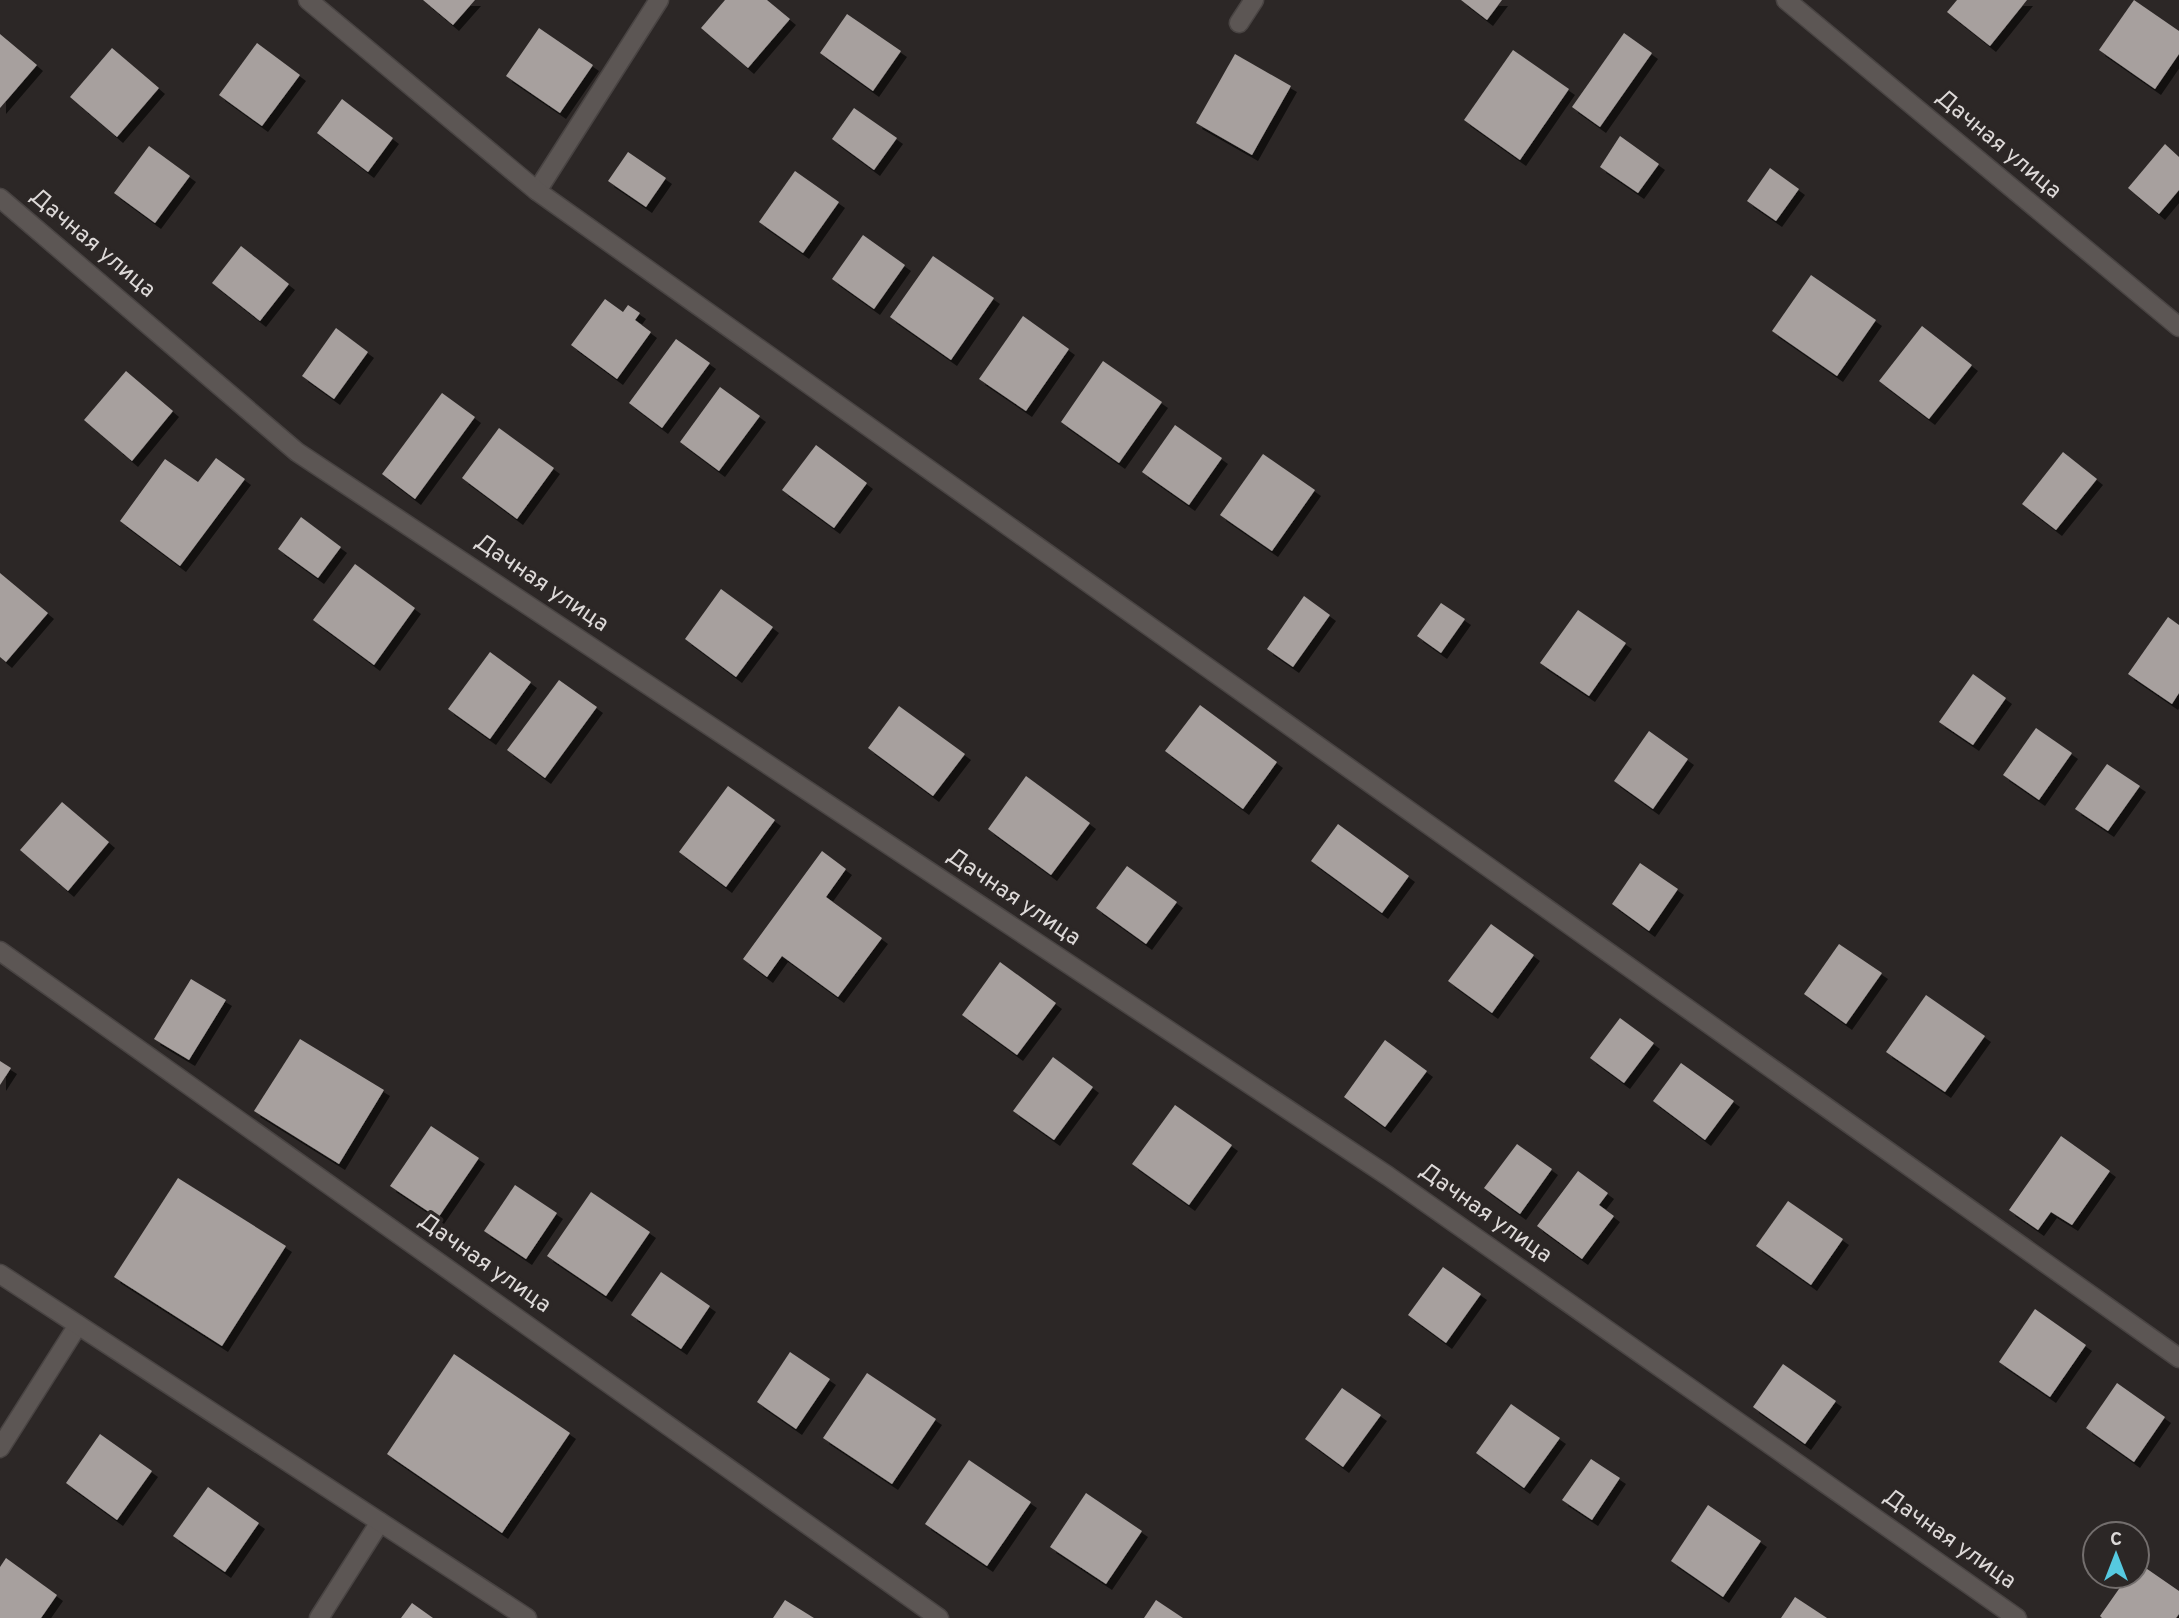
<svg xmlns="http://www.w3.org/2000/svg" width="2179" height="1618" font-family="Overpass,sans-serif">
<defs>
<filter id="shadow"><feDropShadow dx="6" dy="6" stdDeviation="0" flood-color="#0009"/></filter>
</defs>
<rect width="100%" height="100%" fill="#2c2726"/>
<g fill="#a7a09e" filter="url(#shadow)">
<polygon points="423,0 475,0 453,25"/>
<polygon points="725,0 767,0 790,19 748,68 701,28"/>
<polygon points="1461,0 1502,0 1487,20"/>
<polygon points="1957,0 2027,0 1990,46 1947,12"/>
<polygon points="2134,0 2179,31 2179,54 2155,89 2099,50"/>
<polygon points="847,14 901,51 873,91 820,53"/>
<polygon points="539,28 593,65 560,113 506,76"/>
<polygon points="1624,33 1652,53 1600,127 1572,107"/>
<polygon points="0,34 37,65 0,108"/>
<polygon points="257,43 300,75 262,126 219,95"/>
<polygon points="112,48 159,88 117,137 70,97"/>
<polygon points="1513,50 1569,89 1520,160 1464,120"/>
<polygon points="1235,54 1291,86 1252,155 1196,123"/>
<polygon points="342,99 393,138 368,172 317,133"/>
<polygon points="854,108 897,138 874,170 832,139"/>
<polygon points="1620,136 1659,164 1638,193 1600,167"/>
<polygon points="2165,144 2179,157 2179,190 2159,214 2128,188"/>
<polygon points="149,146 190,176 155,223 114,193"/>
<polygon points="628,152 666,178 646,207 608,181"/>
<polygon points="1770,168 1799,189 1776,221 1747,201"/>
<polygon points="795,171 839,202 803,253 759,222"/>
<polygon points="863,235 905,265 874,309 832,279"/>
<polygon points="241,246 289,284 260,321 212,283"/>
<polygon points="933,256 994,298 951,360 890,317"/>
<polygon points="1811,275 1876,320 1837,376 1772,331"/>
<polygon points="605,299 623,312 628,305 640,313 635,320 651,332 617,379 571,345"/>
<polygon points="1023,316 1069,349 1026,411 979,379"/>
<polygon points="1922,326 1972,365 1929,419 1879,381"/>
<polygon points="336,328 368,352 334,399 302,376"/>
<polygon points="676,339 710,363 662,428 629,403"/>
<polygon points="1103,361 1162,402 1119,463 1061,422"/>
<polygon points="126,371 173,411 132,461 84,420"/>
<polygon points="720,387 760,416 719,471 680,442"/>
<polygon points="442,393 475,417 415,499 382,474"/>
<polygon points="1175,425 1222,458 1189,505 1142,472"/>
<polygon points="499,428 554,468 517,519 462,478"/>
<polygon points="816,445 867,483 834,528 782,490"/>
<polygon points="2063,452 2097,479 2056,530 2022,504"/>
<polygon points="1263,454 1315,490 1272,551 1220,515"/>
<polygon points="216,458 245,479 180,566 120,521 165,459 198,482"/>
<polygon points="301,517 341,547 318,578 278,549"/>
<polygon points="355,564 415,608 374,665 313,620"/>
<polygon points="0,573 48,613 6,662 0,657"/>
<polygon points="721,589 773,627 736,677 685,639"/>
<polygon points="1304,596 1330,615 1293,667 1267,649"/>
<polygon points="1441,603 1465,619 1441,653 1417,636"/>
<polygon points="1578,610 1626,643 1589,696 1540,663"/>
<polygon points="2168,617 2179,625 2179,693 2172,704 2128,674"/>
<polygon points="490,652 531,682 490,739 448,709"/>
<polygon points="1973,674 2006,698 1973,745 1939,722"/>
<polygon points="559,680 597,707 545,778 507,750"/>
<polygon points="1200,705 1277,762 1243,809 1165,751"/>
<polygon points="899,706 965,754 933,796 868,748"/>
<polygon points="2036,728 2072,753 2039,800 2003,775"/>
<polygon points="1649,731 1688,759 1653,809 1614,781"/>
<polygon points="2107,764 2140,786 2108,831 2075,809"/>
<polygon points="1026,776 1090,823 1051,875 988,829"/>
<polygon points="728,786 775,820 726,887 679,852"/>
<polygon points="62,802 109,842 68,891 20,850"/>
<polygon points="1338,824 1409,876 1382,913 1311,861"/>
<polygon points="822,851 846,869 826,897 882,938 838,997 782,956 767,977 743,959"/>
<polygon points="1640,863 1678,889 1649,931 1612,904"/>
<polygon points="1127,866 1177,902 1146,944 1096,908"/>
<polygon points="1491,924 1534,955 1492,1013 1448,981"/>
<polygon points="1839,944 1882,973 1846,1024 1804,994"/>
<polygon points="1000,962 1056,1003 1017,1055 962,1015"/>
<polygon points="191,979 226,1000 189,1060 154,1039"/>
<polygon points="1926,995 1985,1036 1945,1092 1886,1052"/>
<polygon points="1620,1018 1654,1043 1624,1083 1590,1058"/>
<polygon points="300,1039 384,1090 339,1164 254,1111"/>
<polygon points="1385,1040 1427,1071 1385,1127 1344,1097"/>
<polygon points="1053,1057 1093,1087 1054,1140 1013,1111"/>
<polygon points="0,1061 11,1068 0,1085"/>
<polygon points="1681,1063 1734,1101 1705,1140 1653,1101"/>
<polygon points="1175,1105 1232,1145 1189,1205 1132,1164"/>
<polygon points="431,1126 479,1158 438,1218 390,1186"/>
<polygon points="2061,1136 2110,1171 2072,1225 2051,1212 2038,1230 2009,1210"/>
<polygon points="1517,1144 1552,1169 1520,1214 1484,1188"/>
<polygon points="1578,1171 1608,1193 1599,1205 1614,1216 1582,1259 1537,1226"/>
<polygon points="178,1178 286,1246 222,1346 114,1277"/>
<polygon points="515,1185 557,1213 526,1259 484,1231"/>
<polygon points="591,1192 650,1232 606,1296 547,1256"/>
<polygon points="1788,1201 1843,1239 1811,1285 1756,1246"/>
<polygon points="1443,1267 1481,1294 1446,1343 1408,1315"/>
<polygon points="661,1272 710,1306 681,1349 631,1315"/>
<polygon points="2035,1309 2086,1345 2050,1397 1999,1362"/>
<polygon points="790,1352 830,1379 796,1429 757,1402"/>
<polygon points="454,1354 570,1433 502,1533 387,1454"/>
<polygon points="1783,1364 1836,1401 1805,1444 1753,1407"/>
<polygon points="867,1373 936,1419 892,1484 823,1438"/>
<polygon points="2117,1383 2165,1417 2134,1462 2086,1428"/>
<polygon points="1342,1388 1381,1415 1343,1467 1305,1439"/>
<polygon points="1511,1404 1560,1438 1524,1488 1476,1453"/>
<polygon points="100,1434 152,1471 117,1520 66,1483"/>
<polygon points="1591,1459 1620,1478 1592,1520 1562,1500"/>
<polygon points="969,1460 1031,1502 987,1566 925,1524"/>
<polygon points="208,1487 259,1523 225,1572 173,1536"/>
<polygon points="1086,1493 1142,1531 1106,1584 1050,1547"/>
<polygon points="1708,1505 1761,1541 1723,1597 1671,1561"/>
<polygon points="6,1558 57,1595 41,1618 0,1618 0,1567"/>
<polygon points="2137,1562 2179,1591 2179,1614 2176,1618 2102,1618 2100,1616 2128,1576 2137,1576"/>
<polygon points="1795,1597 1827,1618 1781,1618"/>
<polygon points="785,1600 814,1618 773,1618"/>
<polygon points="1156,1600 1183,1618 1144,1618"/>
<polygon points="412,1603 433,1618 401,1618"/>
</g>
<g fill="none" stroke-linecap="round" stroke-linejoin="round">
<defs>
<g id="service">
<polyline points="1239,23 1254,0"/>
<polyline points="537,191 659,0"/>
<polyline points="0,1448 78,1325"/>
<polyline points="319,1618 380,1522"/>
</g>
<g id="minor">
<polyline points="308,0 537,191 2179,1358"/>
<polyline points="1786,0 2179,327"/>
<polyline points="0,198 297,452 1388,1176 2017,1618"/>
<polyline points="0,951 939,1618"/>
<polyline points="0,1274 527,1618"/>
</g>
</defs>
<use href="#service" stroke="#494443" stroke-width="21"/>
<use href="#minor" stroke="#494443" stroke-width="21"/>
<use href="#service" stroke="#5c5654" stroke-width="18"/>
<use href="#minor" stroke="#5c5654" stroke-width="18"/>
</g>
<g text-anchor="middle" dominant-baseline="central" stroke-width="7" stroke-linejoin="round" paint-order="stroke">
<g font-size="23" fill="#ddd9d8" stroke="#2c2726">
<text transform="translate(1998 145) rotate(40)">Дачная улица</text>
<text transform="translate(92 244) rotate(40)">Дачная улица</text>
<text transform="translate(541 584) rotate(34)">Дачная улица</text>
<text transform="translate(1013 898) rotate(34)">Дачная улица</text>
<text transform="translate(1485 1214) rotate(35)">Дачная улица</text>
<text transform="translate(484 1264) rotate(35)">Дачная улица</text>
<text transform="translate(1949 1540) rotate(35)">Дачная улица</text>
</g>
</g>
<g transform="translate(2116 1555)"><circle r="33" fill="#2c2726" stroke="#736e6d" stroke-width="2"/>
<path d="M0-5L12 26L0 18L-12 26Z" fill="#56c9e0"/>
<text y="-10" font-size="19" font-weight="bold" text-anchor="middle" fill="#ddd9d8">С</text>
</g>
</svg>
